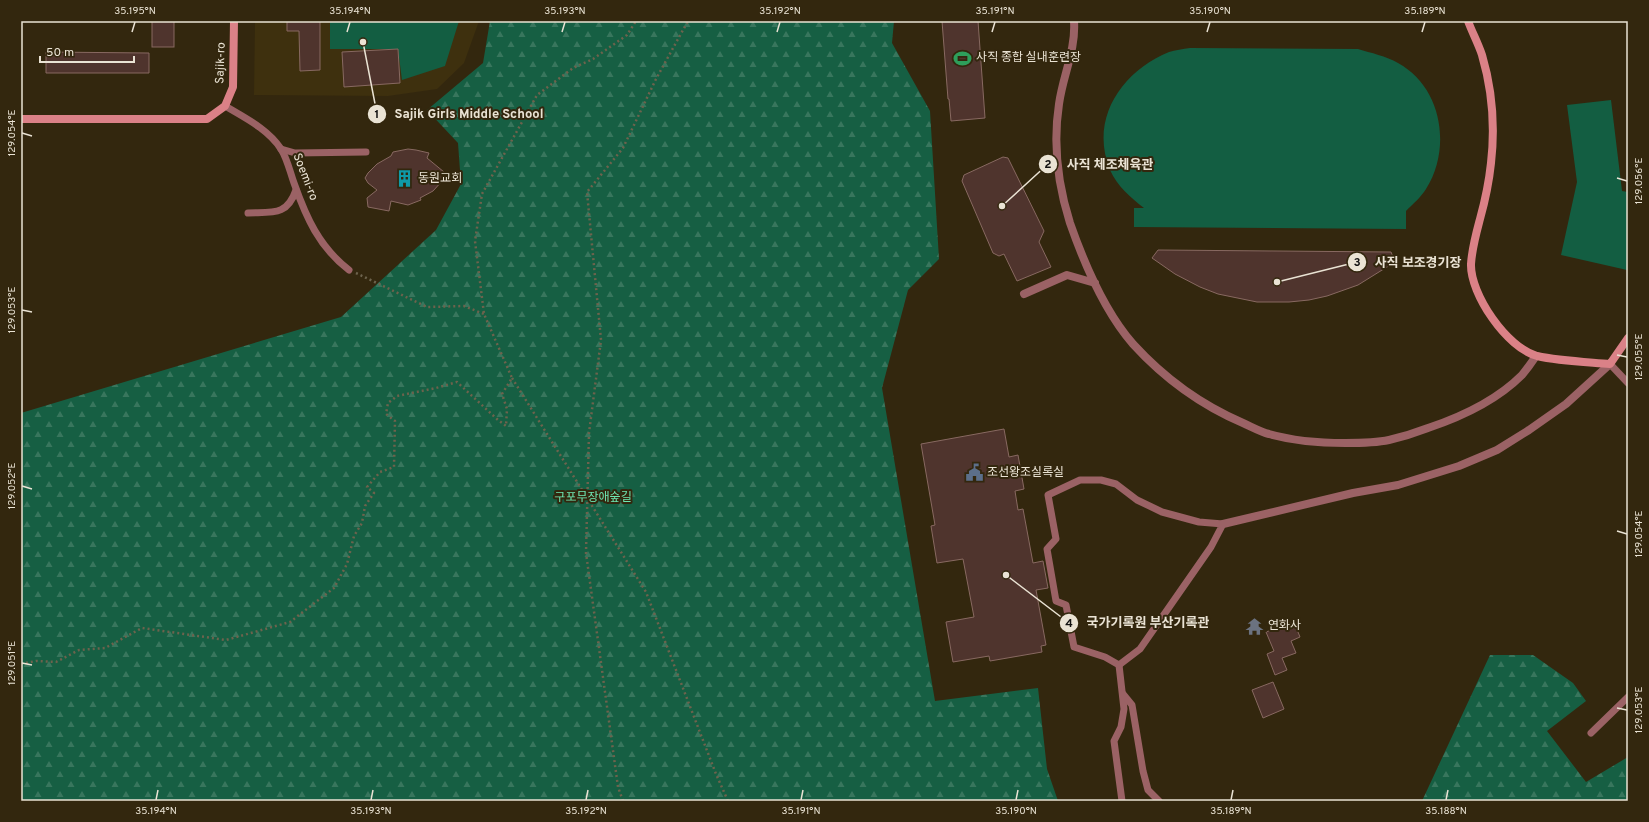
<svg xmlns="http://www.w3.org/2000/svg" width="1649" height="822" font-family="Overpass,'Noto Sans KR',sans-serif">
<defs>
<pattern id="forest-firs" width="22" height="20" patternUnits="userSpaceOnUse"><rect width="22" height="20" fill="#165f43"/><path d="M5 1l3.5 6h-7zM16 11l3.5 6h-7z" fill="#38765d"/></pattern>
</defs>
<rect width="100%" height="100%" fill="#33270e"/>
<polygon fill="#3e300e" points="255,21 479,21 464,63 437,89 388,96 254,95"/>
<g fill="url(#forest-firs)">
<polygon points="490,21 894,21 892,43 930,111 939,259 908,290 882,388 935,701 1038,688 1047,769 1058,801 21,801 21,413 341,317 436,230 461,184 458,143 427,110 483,63"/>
<polygon points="1490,655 1533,655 1573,683 1586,701 1547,731 1586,782 1628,757 1628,801 1422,801"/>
</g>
<g fill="#135e42">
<polygon points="330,21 459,21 445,66 402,80 398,49 330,49"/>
<path d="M1190 48 1358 49C1371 53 1386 56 1398 63 1442 87 1452 148 1426 189 1421 197 1413 204 1406 211V229L1134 227V208H1144C1131 198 1117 186 1110 170 1089 119 1122 71 1169 52 1175 50 1183 49 1190 48Z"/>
<polygon points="1611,100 1622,191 1628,192 1627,270 1561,255 1577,182 1567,105"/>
</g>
<g fill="#4f342d" stroke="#886961">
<rect x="152" y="21" width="22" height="26"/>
<polygon points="287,21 320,21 320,70 300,71 299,31 287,31"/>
<polygon points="942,21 978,21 985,118 951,121 949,99 948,99"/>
<polygon points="398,49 400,83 344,87 342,52"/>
<polygon points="46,52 149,53 149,73 46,73"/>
<polygon points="408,149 416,150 429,153 427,158 444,172 445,175 443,180 433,191 420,198 421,200 408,205 391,201 389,211 368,207 367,198 377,190 368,183 365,178 368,173 377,164 391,156 393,152"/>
<polygon points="1003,157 1008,158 1044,231 1039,242 1051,267 1017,281 1004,254 999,256 993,253 962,181 964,175"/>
<polygon points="1158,250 1391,252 1395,262 1358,285 1327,296 1309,300 1289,302 1257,302 1218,294 1200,287 1175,274 1152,258"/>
<polygon points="1004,429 1009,457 1018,455 1024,489 1015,491 1018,510 1023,509 1033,563 1043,561 1048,588 1036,590 1046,645 1041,646 1042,652 990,661 989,656 953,662 946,622 974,617 963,559 937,563 931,526 935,525 921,444"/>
<polygon points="1294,622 1300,637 1291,641 1296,653 1282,658 1287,670 1275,675 1267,654 1274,651 1266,632"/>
<polygon points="1273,682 1284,709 1263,718 1252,690"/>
</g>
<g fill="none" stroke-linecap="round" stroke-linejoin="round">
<g stroke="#6d634d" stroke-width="2.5" stroke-dasharray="2 3" stroke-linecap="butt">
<polyline points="356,273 427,307 464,306 484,314"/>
<polyline points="512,378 646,592 716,774 728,801"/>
<polyline points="21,664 36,661 56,662 79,650 105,648 142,628 226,640 290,622 334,588 347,564 354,536 362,523 365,506 374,493 367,487 380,472 394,467 395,421 386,414 388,403 397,396 436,388 457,382 498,420 506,426 507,409 502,394 512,378 484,314 475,241 482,194 537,95 573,68 593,59 627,35 636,21"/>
<polyline points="623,801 618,787 586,553 589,433 601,340 587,192 623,148 656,79 688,21"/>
</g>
<g stroke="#9b6265" stroke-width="7">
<path d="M225 106C245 118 268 129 281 149 287 158 290 172 294 183 306 217 319 247 349 270"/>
<polyline points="281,149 295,153 366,152"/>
<path d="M248 213C273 212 287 216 296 190"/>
<polyline points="1610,364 1628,383"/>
<polygon points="1080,480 1101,480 1116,484 1137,500 1162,512 1199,522 1223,524 1211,547 1140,649 1119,665 1105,657 1074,647 1066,605 1056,601 1047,549 1056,539 1048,495"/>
<polyline points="1119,665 1124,709 1121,727 1114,741 1122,801"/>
<polyline points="1123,694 1132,705 1143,771 1148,790 1159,801"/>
<polyline points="1591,733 1628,697"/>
</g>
<g stroke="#9b6265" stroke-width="8">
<path d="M1074 21C1076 50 1063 75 1059 104 1053 143 1058 185 1070 223 1084 263 1105 312 1133 344 1164 378 1201 405 1243 423 1252 427 1261 432 1269 434 1294 441 1320 443 1345 443 1360 443 1375 443 1389 440 1402 437 1415 433 1428 428 1461 417 1497 400 1522 375 1527 369 1532 362 1536 356"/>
<polyline points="1024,294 1067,275 1095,283"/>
<polyline points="1223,524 1353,493 1398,485 1459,466 1497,450 1529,430 1566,404 1610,364"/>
</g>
<g stroke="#db8187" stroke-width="8">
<path d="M1468 21C1472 32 1478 43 1482 55 1492 89 1495 128 1491 163 1489 182 1485 201 1480 219 1476 234 1472 248 1471 264 1470 294 1507 348 1537 356 1559 361 1587 362 1610 364L1628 338"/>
<polyline points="21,119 207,119 225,106 233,87 234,21"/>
</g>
</g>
<path fill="none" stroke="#eae3d4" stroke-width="1.5" d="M132 32 135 22M347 32 350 22M562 32 565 22M777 32 780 22M992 32 995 22M1207 32 1210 22M1422 32 1425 22M22 133 32 136M1617 178 1627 181M22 310 32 312M1617 355 1627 357M22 486 32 489M1617 531 1627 534M22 663 32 665M1617 708 1627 710M156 800 158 790M371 800 373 790M586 800 588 790M801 800 803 790M1016 800 1018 790M1231 800 1233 790M1446 800 1448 790"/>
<defs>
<symbol id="stadium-bare" viewBox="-9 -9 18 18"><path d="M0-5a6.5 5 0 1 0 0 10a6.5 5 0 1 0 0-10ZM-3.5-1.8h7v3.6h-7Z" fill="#2e9e5b" stroke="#33270e" stroke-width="2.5" paint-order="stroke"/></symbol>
<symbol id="building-bare" viewBox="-9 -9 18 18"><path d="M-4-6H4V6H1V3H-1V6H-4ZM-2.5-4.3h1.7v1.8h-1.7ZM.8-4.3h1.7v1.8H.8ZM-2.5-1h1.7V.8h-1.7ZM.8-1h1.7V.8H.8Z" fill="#0f9aa8" stroke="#33270e" stroke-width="2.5" paint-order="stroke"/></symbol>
<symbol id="civic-bare" viewBox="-9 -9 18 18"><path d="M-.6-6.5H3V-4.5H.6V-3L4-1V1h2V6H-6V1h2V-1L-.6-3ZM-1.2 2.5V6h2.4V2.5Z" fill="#5c6f8a" stroke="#33270e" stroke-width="2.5" paint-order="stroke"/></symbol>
<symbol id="temple-bare" viewBox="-9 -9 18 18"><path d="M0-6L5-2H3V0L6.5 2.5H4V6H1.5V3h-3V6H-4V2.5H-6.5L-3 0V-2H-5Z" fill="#6b7280" stroke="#33270e" stroke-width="2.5" paint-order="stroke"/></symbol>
</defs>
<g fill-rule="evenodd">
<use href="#stadium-bare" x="950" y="46" width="25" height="25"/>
<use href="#building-bare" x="392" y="166" width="25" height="25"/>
<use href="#civic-bare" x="962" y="460" width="25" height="25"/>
<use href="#temple-bare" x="1242" y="614" width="25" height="25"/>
</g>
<g text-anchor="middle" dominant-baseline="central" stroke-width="4" stroke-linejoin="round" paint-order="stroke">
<g font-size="12" fill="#eae3d4" stroke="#33270e" text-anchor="start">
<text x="976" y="58">사직 종합 실내훈련장</text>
<text x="418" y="179">동원교회</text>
<text x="987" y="473">조선왕조실록실</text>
<text x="1268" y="626">연화사</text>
</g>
<g font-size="12" fill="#eae3d4" stroke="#33270e">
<text transform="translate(221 63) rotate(-88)">Sajik-ro</text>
<text transform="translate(305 177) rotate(69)">Soemi-ro</text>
</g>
<g font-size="12" fill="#6de8b3" stroke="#33270e">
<text x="593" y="498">구포무장애숲길</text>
</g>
</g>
<path fill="none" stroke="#eae3d4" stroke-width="1.5" d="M363 42L377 114M1002 206L1048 164M1277 282L1357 262M1006 575L1069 623"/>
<g fill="#eae3d4" stroke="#33270e" stroke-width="1.5">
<circle cx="363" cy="42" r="4"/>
<circle cx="1002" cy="206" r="4"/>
<circle cx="1277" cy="282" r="4"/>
<circle cx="1006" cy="575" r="4"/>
<circle cx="377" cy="114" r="10"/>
<circle cx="1048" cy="164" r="10"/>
<circle cx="1357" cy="262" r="10"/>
<circle cx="1069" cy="623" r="10"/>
</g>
<g font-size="12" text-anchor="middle" font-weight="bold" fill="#111">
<text x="377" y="118">1</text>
<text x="1048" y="168">2</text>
<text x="1357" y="266">3</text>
<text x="1069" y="627">4</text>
</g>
<g font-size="13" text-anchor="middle" font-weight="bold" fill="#eae3d4" stroke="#33270e" stroke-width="4" stroke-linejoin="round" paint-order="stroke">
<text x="469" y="118">Sajik Girls Middle School</text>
<text x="1110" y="169">사직 체조체육관</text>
<text x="1418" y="267">사직 보조경기장</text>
<text x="1148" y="627">국가기록원 부산기록관</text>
</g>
<rect width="1649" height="822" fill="none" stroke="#33270e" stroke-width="44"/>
<path d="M40 56v6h94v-6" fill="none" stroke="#eae3d4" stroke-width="2"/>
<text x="46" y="56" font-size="12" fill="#eae3d4" stroke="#33270e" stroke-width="3" paint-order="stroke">50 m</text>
<rect x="22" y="22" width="1605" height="778" fill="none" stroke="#eae3d4" stroke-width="1.5"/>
<g font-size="10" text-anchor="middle" fill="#eae3d4">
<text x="135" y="14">35.195°N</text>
<text x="350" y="14">35.194°N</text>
<text x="565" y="14">35.193°N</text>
<text x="780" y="14">35.192°N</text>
<text x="995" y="14">35.191°N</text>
<text x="1210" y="14">35.190°N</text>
<text x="1425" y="14">35.189°N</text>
<text transform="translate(11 133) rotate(-90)" y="4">129.054°E</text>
<text transform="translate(1638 181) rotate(-90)" y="4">129.056°E</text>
<text transform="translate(11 310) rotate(-90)" y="4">129.053°E</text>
<text transform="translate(1638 357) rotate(-90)" y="4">129.055°E</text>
<text transform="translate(11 486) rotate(-90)" y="4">129.052°E</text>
<text transform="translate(1638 534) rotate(-90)" y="4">129.054°E</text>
<text transform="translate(11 663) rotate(-90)" y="4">129.051°E</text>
<text transform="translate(1638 710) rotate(-90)" y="4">129.053°E</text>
<text x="156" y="814">35.194°N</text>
<text x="371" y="814">35.193°N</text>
<text x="586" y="814">35.192°N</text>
<text x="801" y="814">35.191°N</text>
<text x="1016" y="814">35.190°N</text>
<text x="1231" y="814">35.189°N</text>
<text x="1446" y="814">35.188°N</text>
</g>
</svg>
